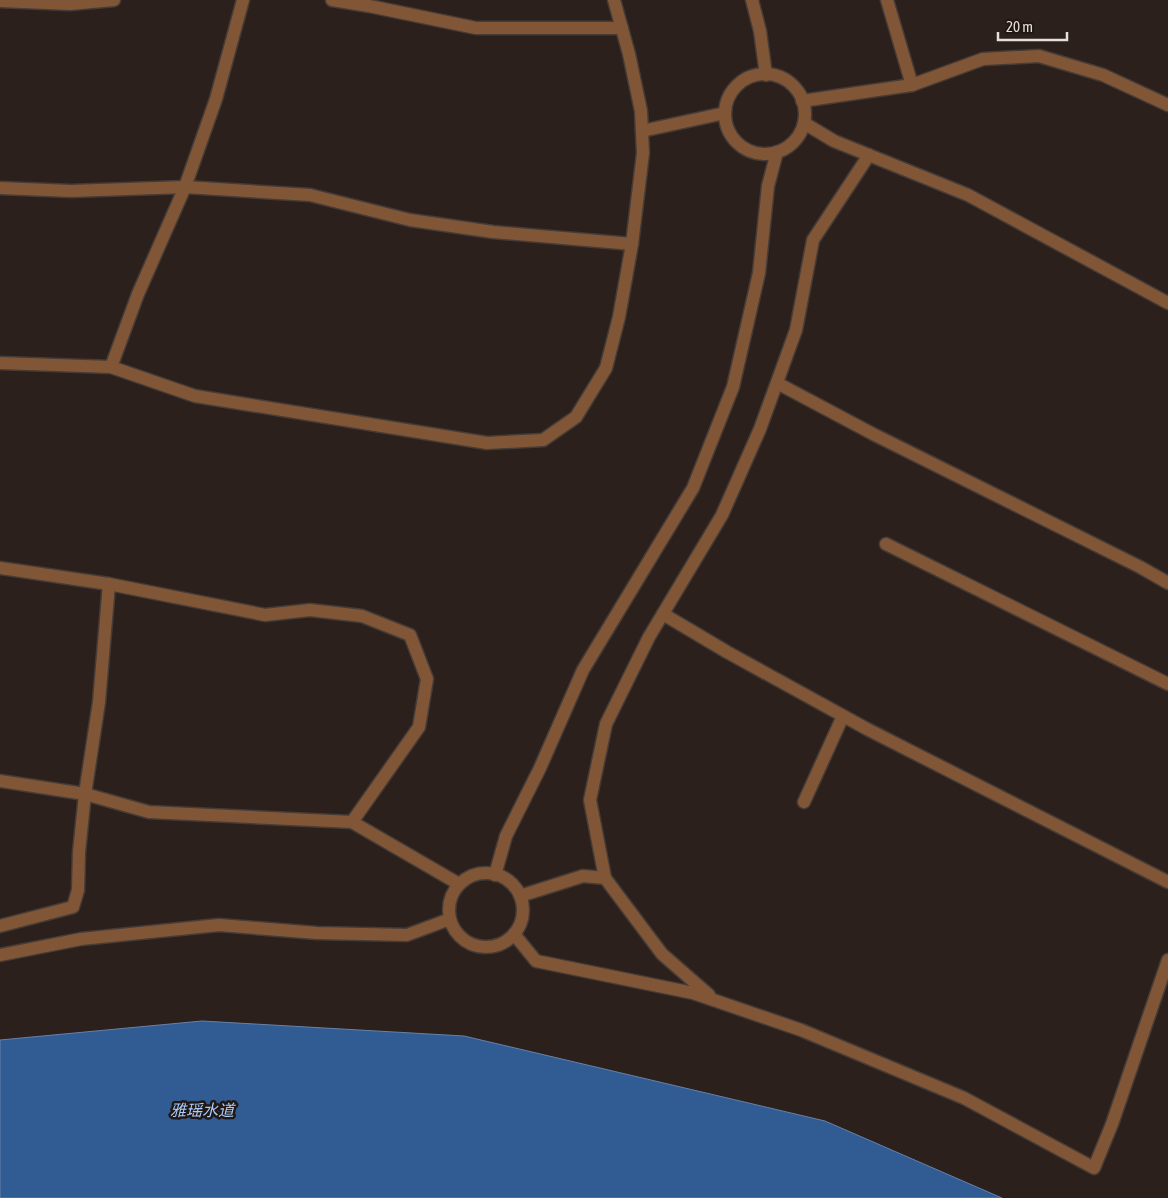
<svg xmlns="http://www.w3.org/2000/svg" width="1168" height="1198" font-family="'Asap Condensed','Noto Sans SC',sans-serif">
<rect width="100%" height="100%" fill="#2b201c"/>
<polygon fill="#315b93" stroke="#6782a9" points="202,1021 464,1036 825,1121 1002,1198 0,1198 0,1040"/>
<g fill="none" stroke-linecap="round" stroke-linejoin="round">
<defs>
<g id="minor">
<polyline points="332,0 369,6 476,28 622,28"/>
<polyline points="887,0 912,85"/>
<polyline points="0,1 70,4 114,0"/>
<polyline points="802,101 912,85 983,59 1039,56 1103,75 1168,105"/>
<polyline points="804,123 834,141 968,195 1168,303"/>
<polyline points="642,131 725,113"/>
<polyline points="0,188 71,191 185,187 310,195 410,220 493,232 632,244"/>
<polyline points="0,363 111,367 195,396 487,443 543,440 576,417 606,368 619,317 632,244 643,153 641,111 629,54 614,0"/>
<polyline points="111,367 138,294 185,187 216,99 243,0"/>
<polyline points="777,383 873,434 1140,567 1168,583"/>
<polyline points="886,544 1168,684"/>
<polyline points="0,568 109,584 265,615 310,610 362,616 410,635 427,679 419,727 352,822"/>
<polyline points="663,614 727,652 867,729 1168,882"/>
<polyline points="0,781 85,794 149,812 352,822 459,884"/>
<polyline points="804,802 843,716"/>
<polyline points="605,878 590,800 606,724 649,637 722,515 760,429 796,330 813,240 869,155"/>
<polyline points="520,896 583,876 605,878 662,954 709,995"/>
<polyline points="0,926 73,907 78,890 79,852 85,794 99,702 109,584"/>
<polyline points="514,934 536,961 693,993 801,1030 964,1098 1094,1168 1112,1124 1168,960"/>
<polyline points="0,955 81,939 219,925 317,933 407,935 450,919"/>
</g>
<g id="tertiary">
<polyline points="752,0 760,31 766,75"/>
<circle cx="765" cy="114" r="40"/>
<circle cx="486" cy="910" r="37"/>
<polyline points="495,875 506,836 540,768 583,670 693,488 733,387 759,273 768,186 777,152"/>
</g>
</defs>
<use href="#minor" stroke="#453b37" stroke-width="15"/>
<use href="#tertiary" stroke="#453b37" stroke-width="15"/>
<use href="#minor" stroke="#815636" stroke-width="12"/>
<use href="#tertiary" stroke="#815636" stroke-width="12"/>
</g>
<g text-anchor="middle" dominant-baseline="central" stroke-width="5" stroke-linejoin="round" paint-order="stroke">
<g font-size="16" font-style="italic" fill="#a9cdff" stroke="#211713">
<text x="202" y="1110">雅瑶水道</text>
</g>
</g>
<path d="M998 32v8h69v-8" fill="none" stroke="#e5dedb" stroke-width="2.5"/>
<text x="1006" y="32" font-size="15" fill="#e5dedb" stroke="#211713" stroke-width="4" paint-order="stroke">20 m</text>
</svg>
